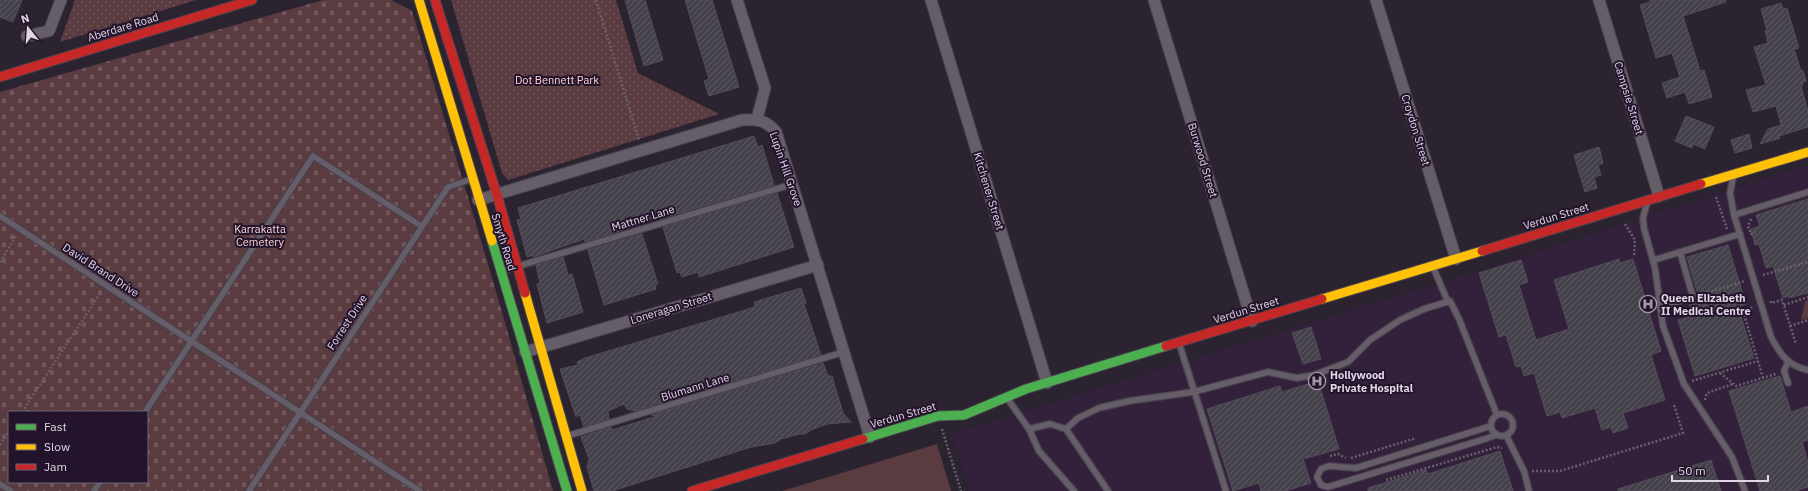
<svg xmlns="http://www.w3.org/2000/svg" width="1808" height="491" font-family="'IBM Plex Sans',sans-serif">
<defs>
<pattern id="cemetery-stones" width="16" height="16" patternUnits="userSpaceOnUse"><rect width="16" height="16" fill="#593b40"/><path d="M2 7V4a2 2 0 0 1 4 0v3zM10 15v-3a2 2 0 0 1 4 0v3z" fill="#71575c"/></pattern>
<pattern id="park-dots" width="8" height="8" patternUnits="userSpaceOnUse"><rect width="8" height="8" fill="#593b40"/><path d="M2 2h.1M6 6h.1" fill="none" stroke="#71575c" stroke-width="1.8" stroke-linecap="round"/></pattern>
<pattern id="building-hatch" width="6" height="6" patternUnits="userSpaceOnUse"><rect width="6" height="6" fill="#45414b"/><path d="M-1 1l2-2M0 6l6-6M5 7l2-2" fill="none" stroke="#605c65"/></pattern>
</defs>
<rect width="100%" height="100%" fill="#2c2330"/>
<polygon fill="#33213c" points="1808,165 1808,491 970,491 952,434 1478,271"/>
<g fill="#593b40">
<polygon points="1808,300 1808,318 1801,320 1805,301"/>
<polygon points="937,444 951,491 782,491"/>
</g>
<path fill="url(#cemetery-stones)" fill-rule="evenodd" d="M323 0H391L412 11 491 274 553 491H0V92ZM9 412H147V482H9Z"/>
<g fill="url(#park-dots)">
<polygon points="75,0 196,0 60,42"/>
<polygon points="451,0 616,0 638,73 719,114 508,180 502,173"/>
</g>
<g fill="url(#building-hatch)" stroke="#524d59">
<polygon points="0,0 22,0 13,22 0,17"/>
<polygon points="625,0 645,0 663,60 644,66"/>
<polygon points="685,0 712,0 739,87 709,96 704,81 709,79"/>
<polygon points="1650,0 1725,0 1726,2 1683,16 1700,71 1704,70 1712,97 1689,104 1685,92 1667,98 1662,83 1680,77 1672,53 1656,58 1640,5 1650,2"/>
<polygon points="1781,3 1783,9 1787,8 1799,48 1794,49 1801,71 1803,70 1806,81 1802,83 1803,85 1801,86 1808,111 1808,127 1779,136 1780,138 1760,144 1768,129 1781,125 1776,106 1753,112 1746,90 1766,85 1754,47 1768,43 1765,31 1767,31 1761,9"/>
<polygon points="1686,116 1714,127 1705,149 1693,144 1692,148 1675,141"/>
<polygon points="1749,134 1752,148 1735,153 1731,140"/>
<polygon points="754,136 758,147 762,145 774,185 660,219 659,216 639,223 639,225 585,242 584,239 533,257 533,255 527,257 517,220 521,219 518,208"/>
<polygon points="1599,147 1603,163 1598,165 1601,175 1594,177 1597,188 1585,192 1574,155"/>
<polygon points="777,193 794,247 699,277 698,272 682,277 680,272 677,273 663,227"/>
<polygon points="1808,199 1808,293 1789,298 1788,296 1783,298 1773,266 1766,268 1759,244 1755,245 1751,229 1760,226 1756,215"/>
<polygon points="642,234 658,284 655,285 656,289 604,305 588,250"/>
<polygon points="1728,245 1746,304 1738,307 1754,358 1695,376 1678,320 1693,316 1689,303 1699,298 1687,257"/>
<polygon points="563,257 568,275 572,274 583,312 547,323 537,284 540,283 536,265"/>
<polygon points="1619,259 1620,263 1633,259 1661,351 1651,355 1665,400 1623,413 1628,428 1613,433 1611,427 1602,430 1595,408 1562,418 1560,412 1547,416 1534,373 1524,376 1521,366 1516,367 1506,335 1499,337 1479,273 1521,260 1528,282 1519,285 1536,340 1569,329 1554,280"/>
<polygon points="801,288 806,303 804,304 821,355 635,411 627,409 624,404 608,411 609,419 584,427 580,415 576,417 560,369 578,365 577,362 585,358 755,307 754,302"/>
<polygon points="1311,327 1321,359 1303,364 1292,333"/>
<polygon points="823,363 828,376 832,376 843,413 851,422 827,424 813,429 805,434 799,434 781,439 775,443 751,447 612,491 594,491 587,467 589,459 581,437 611,427 612,430 657,416 651,415"/>
<polygon points="1780,376 1791,412 1808,406 1808,440 1802,442 1808,463 1808,487 1796,491 1760,491 1729,391"/>
<polygon points="1318,381 1339,449 1303,459 1311,483 1285,491 1261,491 1259,483 1233,491 1207,409 1280,386 1282,392"/>
<polygon points="1500,451 1513,491 1368,491 1368,488 1426,470 1428,474"/>
<polygon points="1711,460 1721,491 1618,491 1618,489"/>
</g>
<g fill="none" stroke-linecap="round" stroke-linejoin="round">
<defs>
<g id="lane">
<path d="M1733 178 1730 193 1734 215 1771 337C1780 354 1788 366 1808 370"/>
<polyline points="1647,203 1643,218 1644,228 1655,268 1663,326 1684,384 1732,457 1745,491"/>
<polyline points="1734,215 1808,192"/>
<polyline points="0,216 420,491"/>
<polyline points="1654,260 1740,234"/>
<polyline points="1433,267 1448,302"/>
<polyline points="502,271 793,184"/>
<polyline points="1660,307 1693,297 1680,252"/>
<polyline points="1179,343 1226,491"/>
<polyline points="1788,362 1784,371 1788,383"/>
<polyline points="1007,398 1029,429 1039,451 1074,491"/>
<polyline points="145,412 313,156 421,226"/>
<circle cx="1502" cy="425" r="11"/>
<polyline points="1491,426 1356,468 1329,466 1321,469 1317,477 1321,485 1328,487 1485,439 1496,435"/>
<polyline points="1029,429 1050,424 1066,429 1108,491"/>
<polyline points="1066,429 1078,418 1099,408 1129,401 1193,392 1268,372 1297,378 1314,375 1348,362 1370,340 1400,320 1424,309 1450,301 1459,319 1497,415"/>
<polyline points="1506,435 1524,471 1529,491"/>
<polyline points="567,436 844,352"/>
<polyline points="0,484 11,491"/>
<polyline points="94,491 100,482"/>
<polyline points="249,491 448,187 472,179"/>
</g>
<g id="street">
<polyline points="737,0 765,88 757,119"/>
<polyline points="931,0 1047,383"/>
<polyline points="1154,0 1252,321"/>
<polyline points="1376,0 1456,259"/>
<polyline points="1599,0 1659,196"/>
<polyline points="27,36 49,31 61,0"/>
<path d="M478 200 742 120C758 119 766 120 776 132L870 437"/>
<polyline points="525,352 818,265"/>
</g>
<g id="fast">
<polyline points="492,241 567,491"/>
<polyline points="863,439 938,416 964,415 1026,389 1166,346"/>
</g>
<g id="slow">
<polyline points="419,0 492,241"/>
<polyline points="1701,184 1808,152"/>
<polyline points="525,293 582,491"/>
<polyline points="1322,299 1482,251"/>
</g>
<g id="jam">
<polyline points="435,0 497,195 525,293"/>
<polyline points="0,77 252,0"/>
<polyline points="1482,251 1701,184"/>
<polyline points="1166,346 1322,299"/>
<polyline points="692,491 863,439"/>
</g>
</defs>
<use href="#lane" stroke="#49414c" stroke-width="8"/>
<use href="#street" stroke="#49414c" stroke-width="13"/>
<use href="#fast" stroke="#49414c" stroke-width="11"/>
<use href="#slow" stroke="#49414c" stroke-width="11"/>
<use href="#jam" stroke="#49414c" stroke-width="11"/>
<g stroke="#68606b" stroke-width="2.5" stroke-dasharray="2 2" stroke-linecap="butt">
<polyline points="596,0 639,140"/>
<polyline points="1716,197 1727,229"/>
<polyline points="1751,219 1748,226 1751,234 1755,232"/>
<polyline points="1625,224 1635,240 1634,256"/>
<polyline points="0,262 16,236"/>
<polyline points="1763,275 1808,262"/>
<polyline points="1700,295 1745,281"/>
<polyline points="1771,301 1771,303 1782,300 1796,344"/>
<polyline points="1784,305 1808,297"/>
<polyline points="1743,311 1763,378"/>
<polyline points="1739,312 1754,307"/>
<polyline points="1790,326 1808,320"/>
<polyline points="1720,373 1736,386 1776,374"/>
<polyline points="1692,381 1758,361"/>
<polyline points="1705,400 1707,393 1733,384"/>
<polyline points="22,412 101,292"/>
<polyline points="942,429 961,491"/>
<polyline points="0,445 9,431"/>
<polyline points="1330,456 1338,454 1346,458"/>
<polyline points="1351,458 1413,439 1414,442"/>
<polyline points="1532,471 1560,471 1683,433 1674,405"/>
<polyline points="1386,480 1497,447 1502,448"/>
</g>
<use href="#lane" stroke="#655e69" stroke-width="5.5"/>
<use href="#street" stroke="#655e69" stroke-width="11"/>
<use href="#fast" stroke="#4caf50" stroke-width="9"/>
<use href="#slow" stroke="#ffc107" stroke-width="9"/>
<use href="#jam" stroke="#c62828" stroke-width="9"/>
</g>
<defs>
<symbol id="hospital-ring" viewBox="-11 -11 22 22"><circle r="9.5" fill="#23142b" stroke="#a197a6" stroke-width="1.5"/><path d="M-5-5h3v3.5h4V-5h3V5h-3V1.5h-4V5h-3Z" fill="#a197a6"/></symbol>
</defs>
<g fill-rule="evenodd">
<use href="#hospital-ring" x="1638" y="294" width="20" height="20"/>
<use href="#hospital-ring" x="1307" y="371" width="20" height="20"/>
</g>
<g text-anchor="middle" dominant-baseline="central" stroke-width="4" stroke-linejoin="round" paint-order="stroke">
<g font-size="11" fill="#e0d6e6" stroke="#23142b">
<text transform="translate(123 27) rotate(-17)">Aberdare Road</text>
<text transform="translate(1629 98) rotate(73)">Campsie Street</text>
<text transform="translate(1416 130) rotate(73)">Croydon Street</text>
<text transform="translate(1203 160) rotate(73)">Burwood Street</text>
<text transform="translate(786 169) rotate(71)">Lupin Hill Grove</text>
<text transform="translate(989 191) rotate(73)">Kitchener Street</text>
<text transform="translate(1556 216) rotate(-17)">Verdun Street</text>
<text transform="translate(643 218) rotate(-17)">Mattner Lane</text>
<text transform="translate(504 242) rotate(73)">Smyth Road</text>
<text transform="translate(101 270) rotate(33)">David Brand Drive</text>
<text transform="translate(671 308) rotate(-17)">Loneragan Street</text>
<text transform="translate(1246 310) rotate(-17)">Verdun Street</text>
<text transform="translate(347 322) rotate(-57)">Forrest Drive</text>
<text transform="translate(695 387) rotate(-17)">Blumann Lane</text>
<text transform="translate(903 415) rotate(-16)">Verdun Street</text>
</g>
<g font-size="11" fill="#fcd3d6" stroke="#23142b">
<text x="557" y="80">Dot Bennett Park</text>
<text x="260" y="229">Karrakatta<tspan x="260" dy="13">Cemetery</tspan></text>
</g>
<g font-size="11" font-weight="bold" fill="#e0d6e6" stroke="#23142b" text-anchor="start">
<text x="1661" y="298">Queen Elizabeth<tspan x="1661" dy="13">II Medical Centre</tspan></text>
<text x="1330" y="375">Hollywood<tspan x="1330" dy="13">Private Hospital</tspan></text>
</g>
</g>
<rect x="8" y="411" width="140" height="72" fill="#23142b" stroke="#6f6276"/>
<rect x="16" y="424" width="20" height="6" fill="#4caf50" stroke="#6f6276"/>
<text x="44" y="431" font-size="12" fill="#e0d6e6">Fast</text>
<rect x="16" y="444" width="20" height="6" fill="#ffc107" stroke="#6f6276"/>
<text x="44" y="451" font-size="12" fill="#e0d6e6">Slow</text>
<rect x="16" y="464" width="20" height="6" fill="#c62828" stroke="#6f6276"/>
<text x="44" y="471" font-size="12" fill="#e0d6e6">Jam</text>
<g transform="translate(28 28) rotate(343)" stroke="#23142b" stroke-width="3" paint-order="stroke">
<path d="M0-3L7 15L0 10L-7 15Z" fill="#e0d6e6"/>
<text y="-6" font-size="11" font-weight="bold" text-anchor="middle" fill="#e0d6e6">N</text>
</g>
<path d="M1672 475v6h96v-6" fill="none" stroke="#e0d6e6" stroke-width="2"/>
<text x="1678" y="475" font-size="12" fill="#e0d6e6" stroke="#23142b" stroke-width="3" paint-order="stroke">50 m</text>
</svg>
